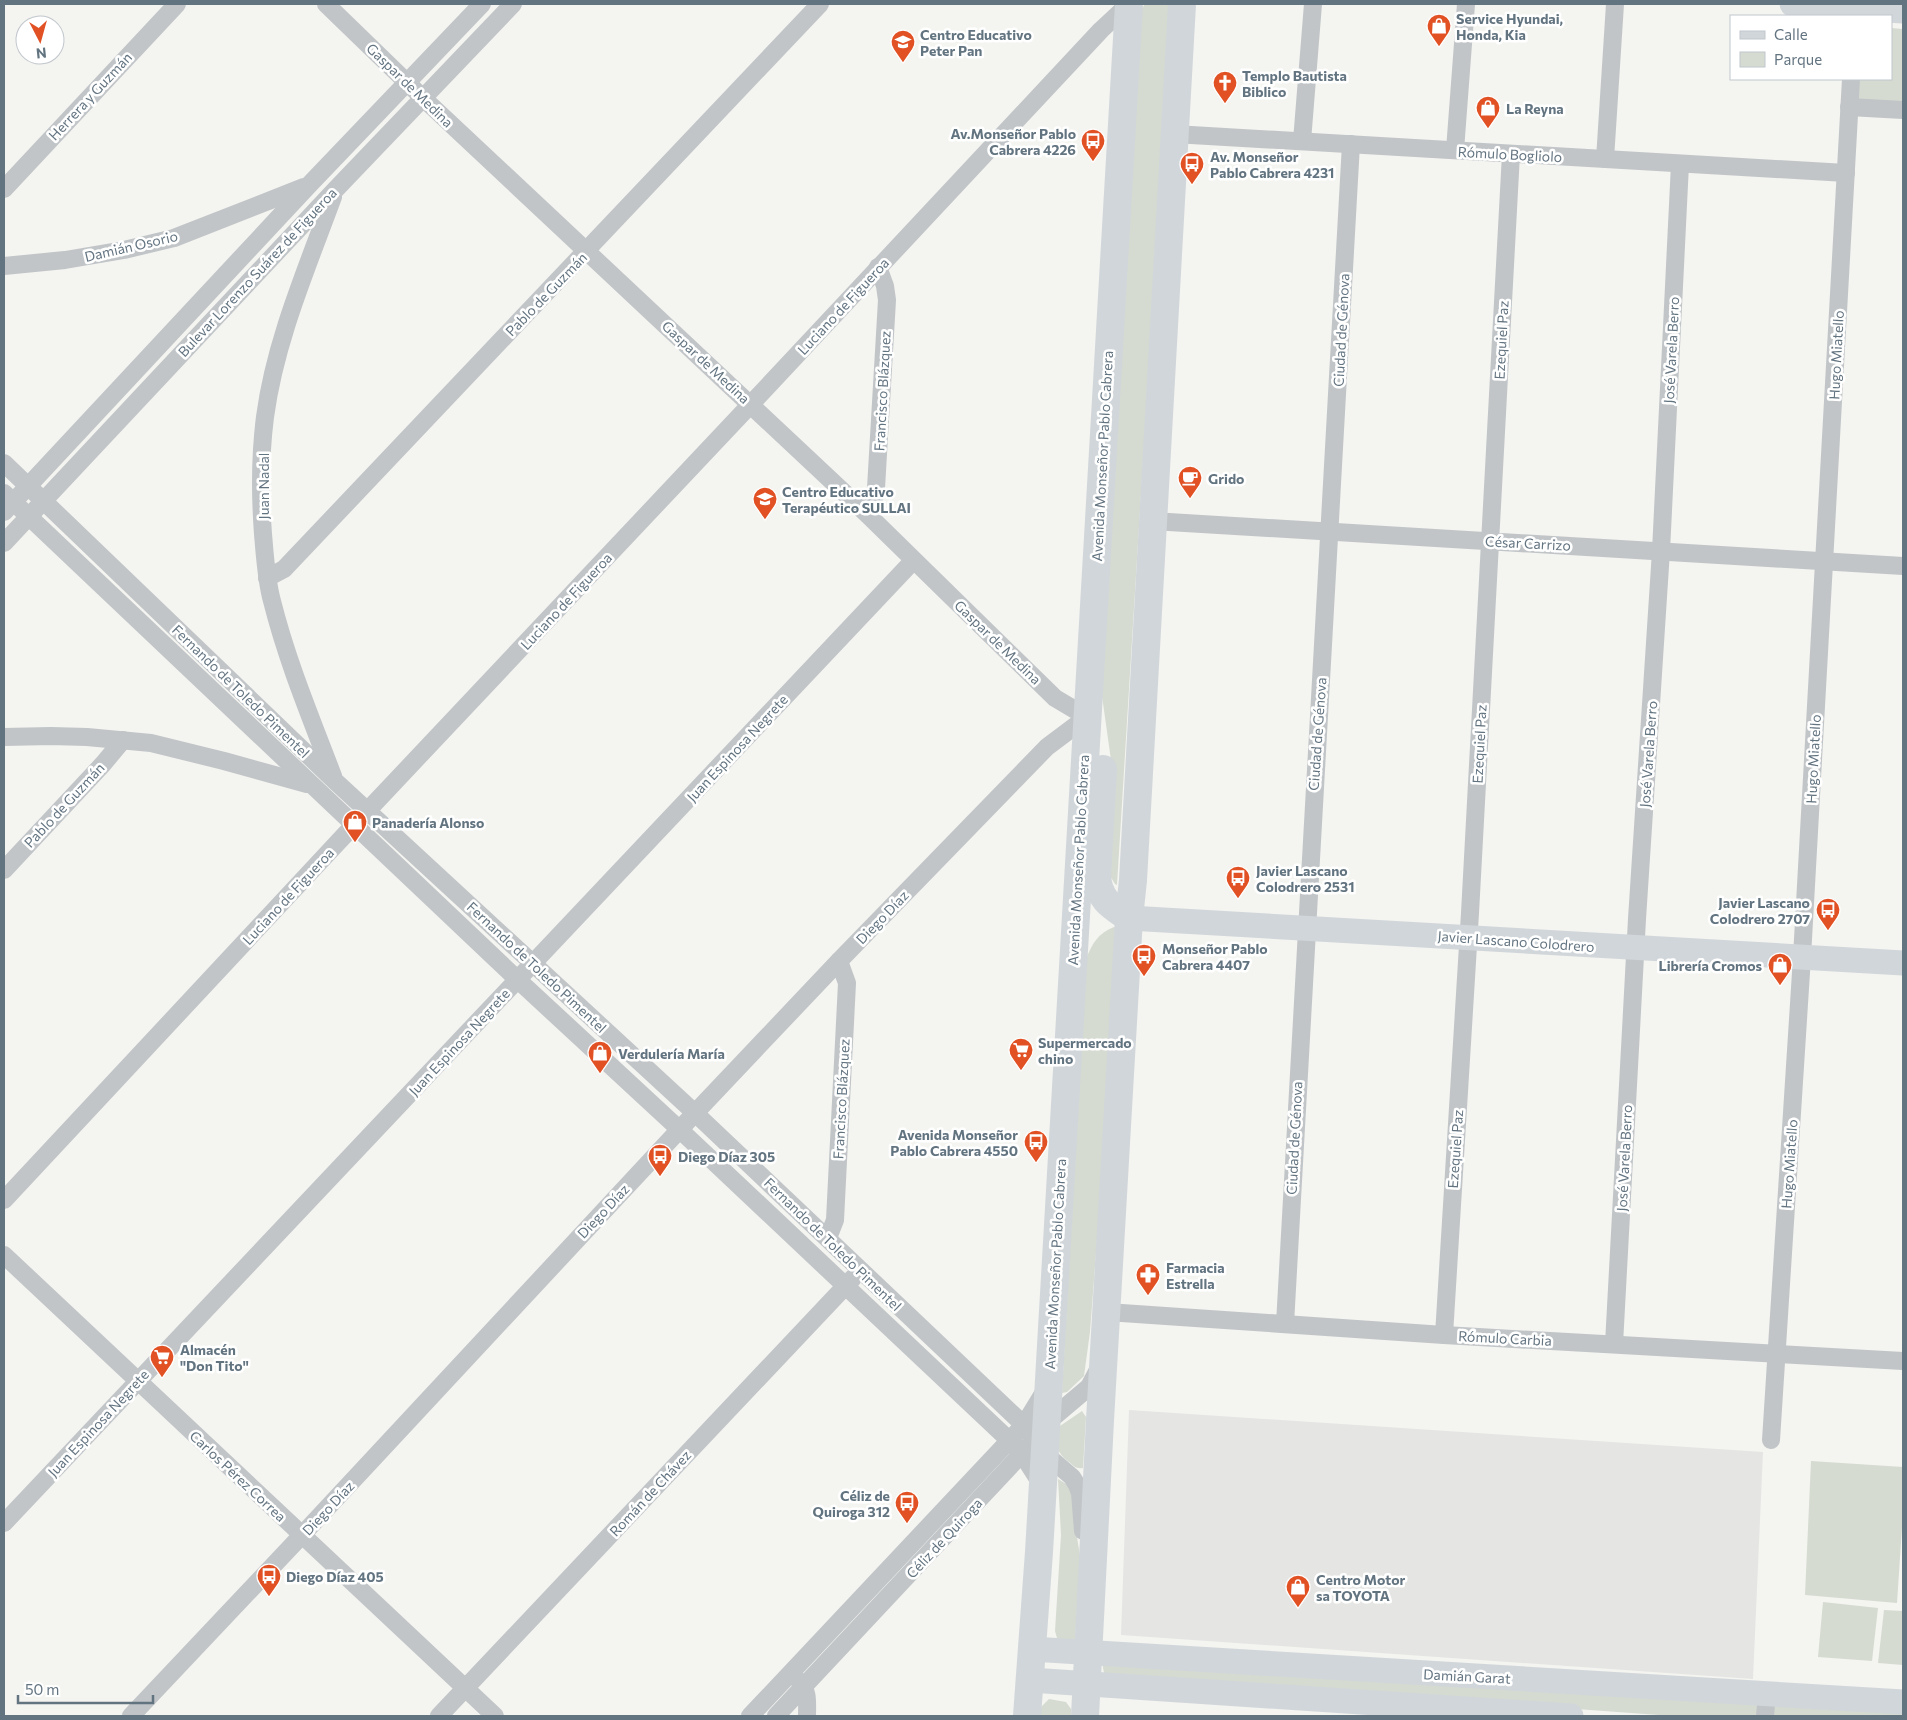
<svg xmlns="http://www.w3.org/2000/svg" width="1907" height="1720" font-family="Commissioner,sans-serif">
<rect width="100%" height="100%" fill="#f4f4f0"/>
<polygon fill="#e5e6e4" points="1129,1410 1763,1452 1753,1679 1121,1635"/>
<g fill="#d5dbd1">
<polygon points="1145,4 1171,4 1117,885 1115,884 1107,871 1112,767 1102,696 1141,10"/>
<polygon points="1891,28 1903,29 1903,103 1858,100 1858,79 1891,79"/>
<path d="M1114 927 1120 930V936L1090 1332 1084 1376 1067 1392 1062 1393 1086 959C1092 944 1098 933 1114 927Z"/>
<path d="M1082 1411 1086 1417 1083 1468C1076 1469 1074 1466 1069 1462 1053 1450 1058 1444 1060 1426Z"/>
<polygon points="1811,1461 1903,1467 1903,1512 1897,1603 1805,1595"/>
<polygon points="1058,1479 1068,1485 1077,1508 1077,1537 1080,1556 1075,1644 1057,1638 1055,1631 1061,1535"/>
<polygon points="1823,1602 1878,1608 1872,1661 1818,1657"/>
<polygon points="1884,1610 1903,1611 1903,1665 1878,1663"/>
<polygon points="1102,1662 1903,1708 1903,1716 1673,1716 1110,1675 1104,1673"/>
<polygon points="1049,1699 1066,1702 1071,1709 1071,1716 1041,1716 1041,1707"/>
</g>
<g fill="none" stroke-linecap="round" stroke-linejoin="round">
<g stroke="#c1c5c8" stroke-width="18">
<polyline points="1849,107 1903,110"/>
<polyline points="1174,134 1846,173"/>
<polyline points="1302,141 1313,4"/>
<polyline points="1455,150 1466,4"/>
<polyline points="1605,159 1615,4"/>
<polyline points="4,189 177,4"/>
<path d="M333 197C307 268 275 341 265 417 260 456 260 494 263 534 265 556 266 579 272 601 287 661 311 718 333 776"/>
<polyline points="4,266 65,260 124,250 174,238 304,187"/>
<polyline points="4,463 335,781 695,1113 1024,1425 1044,1453 1072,1477 1077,1485 1080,1493 1083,1531"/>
<polyline points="4,493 518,980 679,1129 1010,1441 1022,1454 1042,1485"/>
<polyline points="4,512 309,185 482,4"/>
<polyline points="868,515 874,500 876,488 887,300 885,286 878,267"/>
<polyline points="1152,521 1903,566"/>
<polyline points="4,543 335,190 513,4"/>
<polyline points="267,578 284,569 820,4"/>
<polyline points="4,737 51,736 87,737 151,743 224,761 307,784"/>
<polyline points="4,870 103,764 123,740"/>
<polyline points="4,1200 354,825 751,404 1101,30 1129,4"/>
<polyline points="828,1238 835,1220 847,983 839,961"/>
<polyline points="4,1255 495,1716"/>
<polyline points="1107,1312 1444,1335 1903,1361"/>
<path d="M1285 1324C1305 930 1329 537 1351 144"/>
<polyline points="1444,1335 1470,913 1511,154"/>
<polyline points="1614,1344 1637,919 1661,551 1680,164"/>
<polyline points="1044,1425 1089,1387 1099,1368"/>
<polyline points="1771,1440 1802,957 1851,79"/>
<polyline points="4,1523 913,561"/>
<path d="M799 1681C809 1691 807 1703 807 1716"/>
<polyline points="131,1716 302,1535 695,1113 839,961 1047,747 1087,717 1055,698 868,515 423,98 326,4"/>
<polyline points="439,1716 853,1278"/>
<polyline points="750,1716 1024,1425 1046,1389"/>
<polyline points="776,1716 1029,1446"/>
<polyline points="1765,1716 1767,1694"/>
</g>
<g stroke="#d1d6da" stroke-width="25">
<polyline points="1792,4 1903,11"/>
<polyline points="1129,918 1903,963"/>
<polyline points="1031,1649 1903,1702"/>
<polyline points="1030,1680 1571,1716"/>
</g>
<g stroke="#d1d6da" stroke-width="28">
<path d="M1103 769 1097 876C1099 900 1111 906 1129 918"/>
<polyline points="1027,1716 1039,1552 1129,4"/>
<polyline points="1085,1716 1100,1420 1129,918 1133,880 1182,4"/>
</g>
</g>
<defs>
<symbol id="shop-pin" viewBox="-11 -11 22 30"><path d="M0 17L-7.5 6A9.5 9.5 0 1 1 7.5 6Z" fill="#e15124" stroke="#fff"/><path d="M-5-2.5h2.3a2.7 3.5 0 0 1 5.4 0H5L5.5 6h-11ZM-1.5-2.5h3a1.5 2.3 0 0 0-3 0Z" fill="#fff"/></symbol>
<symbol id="school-pin" viewBox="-11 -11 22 30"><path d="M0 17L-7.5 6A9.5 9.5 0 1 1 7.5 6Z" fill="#e15124" stroke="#fff"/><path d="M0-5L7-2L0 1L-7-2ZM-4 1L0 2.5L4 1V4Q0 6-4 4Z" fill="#fff"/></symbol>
<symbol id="church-pin" viewBox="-11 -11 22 30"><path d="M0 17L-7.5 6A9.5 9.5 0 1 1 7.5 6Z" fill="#e15124" stroke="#fff"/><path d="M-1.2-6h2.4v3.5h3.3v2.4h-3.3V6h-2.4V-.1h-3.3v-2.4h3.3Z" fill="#fff"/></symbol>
<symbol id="bus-pin" viewBox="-11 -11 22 30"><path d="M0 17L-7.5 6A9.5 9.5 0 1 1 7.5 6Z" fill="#e15124" stroke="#fff"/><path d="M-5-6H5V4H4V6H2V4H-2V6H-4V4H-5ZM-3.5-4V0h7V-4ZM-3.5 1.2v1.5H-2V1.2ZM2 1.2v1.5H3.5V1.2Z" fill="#fff"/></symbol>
<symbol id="cafe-pin" viewBox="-11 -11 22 30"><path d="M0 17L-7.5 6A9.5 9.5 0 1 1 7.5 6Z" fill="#e15124" stroke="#fff"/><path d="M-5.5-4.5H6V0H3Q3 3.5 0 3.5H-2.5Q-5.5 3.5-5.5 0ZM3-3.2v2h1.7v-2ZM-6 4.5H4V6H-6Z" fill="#fff"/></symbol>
<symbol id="supermarket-pin" viewBox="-11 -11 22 30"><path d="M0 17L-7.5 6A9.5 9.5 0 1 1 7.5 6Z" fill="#e15124" stroke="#fff"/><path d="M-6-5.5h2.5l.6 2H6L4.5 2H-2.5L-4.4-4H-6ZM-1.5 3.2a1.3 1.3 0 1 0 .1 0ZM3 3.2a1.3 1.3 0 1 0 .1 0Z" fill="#fff"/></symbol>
<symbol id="pharmacy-pin" viewBox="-11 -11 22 30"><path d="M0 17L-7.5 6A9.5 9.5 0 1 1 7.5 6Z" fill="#e15124" stroke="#fff"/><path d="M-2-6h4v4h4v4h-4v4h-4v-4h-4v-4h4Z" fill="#fff"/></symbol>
</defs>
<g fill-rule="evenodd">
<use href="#shop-pin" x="1425" y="12" width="28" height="38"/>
<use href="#school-pin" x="889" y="28" width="28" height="38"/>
<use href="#church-pin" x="1211" y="69" width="28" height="38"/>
<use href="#shop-pin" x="1474" y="94" width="28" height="38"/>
<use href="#bus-pin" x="1079" y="127" width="28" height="38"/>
<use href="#bus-pin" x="1178" y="150" width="28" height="38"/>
<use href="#cafe-pin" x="1176" y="464" width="28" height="38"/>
<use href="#school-pin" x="751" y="485" width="28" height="38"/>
<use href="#shop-pin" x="341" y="808" width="28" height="38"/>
<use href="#bus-pin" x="1224" y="864" width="28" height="38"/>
<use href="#bus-pin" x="1814" y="896" width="28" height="38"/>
<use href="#bus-pin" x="1130" y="942" width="28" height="38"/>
<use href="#shop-pin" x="1766" y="951" width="28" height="38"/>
<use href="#supermarket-pin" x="1007" y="1036" width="28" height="38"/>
<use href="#shop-pin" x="586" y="1039" width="28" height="38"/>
<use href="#bus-pin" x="1022" y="1128" width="28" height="38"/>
<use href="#bus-pin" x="646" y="1142" width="28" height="38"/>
<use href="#pharmacy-pin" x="1134" y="1261" width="28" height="38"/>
<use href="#supermarket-pin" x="148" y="1343" width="28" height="38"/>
<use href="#bus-pin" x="893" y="1489" width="28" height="38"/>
<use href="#bus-pin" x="255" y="1562" width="28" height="38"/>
<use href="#shop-pin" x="1284" y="1573" width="28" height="38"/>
</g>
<g text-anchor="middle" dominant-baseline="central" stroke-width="5" stroke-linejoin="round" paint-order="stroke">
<g font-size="14" font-weight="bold" fill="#637481" stroke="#fff" text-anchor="start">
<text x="1456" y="18">Service Hyundai,<tspan x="1456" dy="16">Honda, Kia</tspan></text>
<text x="920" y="34">Centro Educativo<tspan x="920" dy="16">Peter Pan</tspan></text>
<text x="1242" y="75">Templo Bautista<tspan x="1242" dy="16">Biblico</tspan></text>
<text x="1506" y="108">La Reyna</text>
<text x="1076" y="133" text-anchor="end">Av.Monseñor Pablo<tspan x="1076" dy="16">Cabrera 4226</tspan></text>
<text x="1210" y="156">Av. Monseñor<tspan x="1210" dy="16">Pablo Cabrera 4231</tspan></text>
<text x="1208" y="478">Grido</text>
<text x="782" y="491">Centro Educativo<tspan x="782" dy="16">Terapéutico SULLAI</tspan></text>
<text x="372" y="822">Panadería Alonso</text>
<text x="1256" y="870">Javier Lascano<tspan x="1256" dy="16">Colodrero 2531</tspan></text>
<text x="1810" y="902" text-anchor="end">Javier Lascano<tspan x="1810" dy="16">Colodrero 2707</tspan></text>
<text x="1162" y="948">Monseñor Pablo<tspan x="1162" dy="16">Cabrera 4407</tspan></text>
<text x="1762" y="965" text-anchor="end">Librería Cromos</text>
<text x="1038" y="1042">Supermercado<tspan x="1038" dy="16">chino</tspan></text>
<text x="618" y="1053">Verdulería María</text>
<text x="1018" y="1134" text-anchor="end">Avenida Monseñor<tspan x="1018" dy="16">Pablo Cabrera 4550</tspan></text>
<text x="678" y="1156">Diego Díaz 305</text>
<text x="1166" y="1267">Farmacia<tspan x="1166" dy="16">Estrella</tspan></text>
<text x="180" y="1349">Almacén<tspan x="180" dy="16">"Don Tito"</tspan></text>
<text x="890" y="1495" text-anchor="end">Céliz de<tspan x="890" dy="16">Quiroga 312</tspan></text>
<text x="286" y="1576">Diego Díaz 405</text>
<text x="1316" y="1579">Centro Motor<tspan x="1316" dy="16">sa TOYOTA</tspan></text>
</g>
<g font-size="14" fill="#637481" stroke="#fff">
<text transform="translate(410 85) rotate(44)">Gaspar de Medina</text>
<text transform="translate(90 96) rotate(-47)">Herrera y Guzmán</text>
<text transform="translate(1510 154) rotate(3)">Rómulo Bogliolo</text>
<text transform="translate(131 246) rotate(-13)">Damián Osorio</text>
<text transform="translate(257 272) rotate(-47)">Bulevar Lorenzo Suárez de Figueroa</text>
<text transform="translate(546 294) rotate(-46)">Pablo de Guzmán</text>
<text transform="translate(843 306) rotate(-47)">Luciano de Figueroa</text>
<text transform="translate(1341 330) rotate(-87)">Ciudad de Génova</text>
<text transform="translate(1501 340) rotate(-87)">Ezequiel Paz</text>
<text transform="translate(1671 350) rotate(-87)">José Varela Berro</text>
<text transform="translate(1836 355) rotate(-87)">Hugo Miatello</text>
<text transform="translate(706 362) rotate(43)">Gaspar de Medina</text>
<text transform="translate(882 391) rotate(-87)">Francisco Blázquez</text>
<text transform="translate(1102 456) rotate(-87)">Avenida Monseñor Pablo Cabrera</text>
<text transform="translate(263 486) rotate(-90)">Juan Nadal</text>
<text transform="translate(1528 543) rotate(3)">César Carrizo</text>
<text transform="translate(566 601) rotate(-47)">Luciano de Figueroa</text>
<text transform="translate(998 642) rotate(44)">Gaspar de Medina</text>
<text transform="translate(241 691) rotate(44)">Fernando de Toledo Pimentel</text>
<text transform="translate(1317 734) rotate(-86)">Ciudad de Génova</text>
<text transform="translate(1479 744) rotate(-87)">Ezequiel Paz</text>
<text transform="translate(737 748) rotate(-47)">Juan Espinosa Negrete</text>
<text transform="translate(1648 754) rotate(-86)">José Varela Berro</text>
<text transform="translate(1813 759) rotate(-87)">Hugo Miatello</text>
<text transform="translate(64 805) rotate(-47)">Pablo de Guzmán</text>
<text transform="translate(1078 860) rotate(-87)">Avenida Monseñor Pablo Cabrera</text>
<text transform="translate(288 896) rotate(-47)">Luciano de Figueroa</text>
<text transform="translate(882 917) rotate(-46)">Diego Díaz</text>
<text transform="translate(1516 941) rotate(4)">Javier Lascano Colodrero</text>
<text transform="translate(537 967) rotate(43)">Fernando de Toledo Pimentel</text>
<text transform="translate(459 1042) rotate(-47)">Juan Espinosa Negrete</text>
<text transform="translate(841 1099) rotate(-87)">Francisco Blázquez</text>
<text transform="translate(1294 1138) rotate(-87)">Ciudad de Génova</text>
<text transform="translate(1455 1149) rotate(-86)">Ezequiel Paz</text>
<text transform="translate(1624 1158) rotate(-87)">José Varela Berro</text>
<text transform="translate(1789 1164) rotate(-86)">Hugo Miatello</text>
<text transform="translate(603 1211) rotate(-47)">Diego Díaz</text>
<text transform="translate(833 1244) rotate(44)">Fernando de Toledo Pimentel</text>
<text transform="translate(1055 1264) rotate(-87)">Avenida Monseñor Pablo Cabrera</text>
<text transform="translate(1505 1338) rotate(3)">Rómulo Carbia</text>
<text transform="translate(98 1423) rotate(-47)">Juan Espinosa Negrete</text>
<text transform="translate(238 1476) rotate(43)">Carlos Pérez Correa</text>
<text transform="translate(650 1493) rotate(-47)">Román de Chávez</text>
<text transform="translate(328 1508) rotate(-47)">Diego Díaz</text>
<text transform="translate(944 1538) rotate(-47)">Céliz de Quiroga</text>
<text transform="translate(1467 1676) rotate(3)">Damián Garat</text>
</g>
</g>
<rect width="1907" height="1720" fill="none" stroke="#637481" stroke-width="10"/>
<rect x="1730" y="15" width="162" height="65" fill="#ffffff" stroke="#c1c7cd"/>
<rect x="1740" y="31" width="25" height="8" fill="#d1d6da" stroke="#c1c7cd"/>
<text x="1774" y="40" font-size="15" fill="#637481">Calle</text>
<rect x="1740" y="52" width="25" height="15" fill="#d5dbd1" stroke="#c1c7cd"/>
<text x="1774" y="65" font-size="15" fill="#637481">Parque</text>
<g transform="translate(40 40) rotate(174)"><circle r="24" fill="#ffffff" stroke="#c1c7cd"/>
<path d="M0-4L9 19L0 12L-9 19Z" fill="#e15124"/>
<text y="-8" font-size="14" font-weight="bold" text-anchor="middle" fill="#637481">N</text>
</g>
<path d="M18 1695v8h135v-8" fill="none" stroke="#637481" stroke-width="2.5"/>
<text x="25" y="1695" font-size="15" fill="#637481" stroke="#ffffff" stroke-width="4" paint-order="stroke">50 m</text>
</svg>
